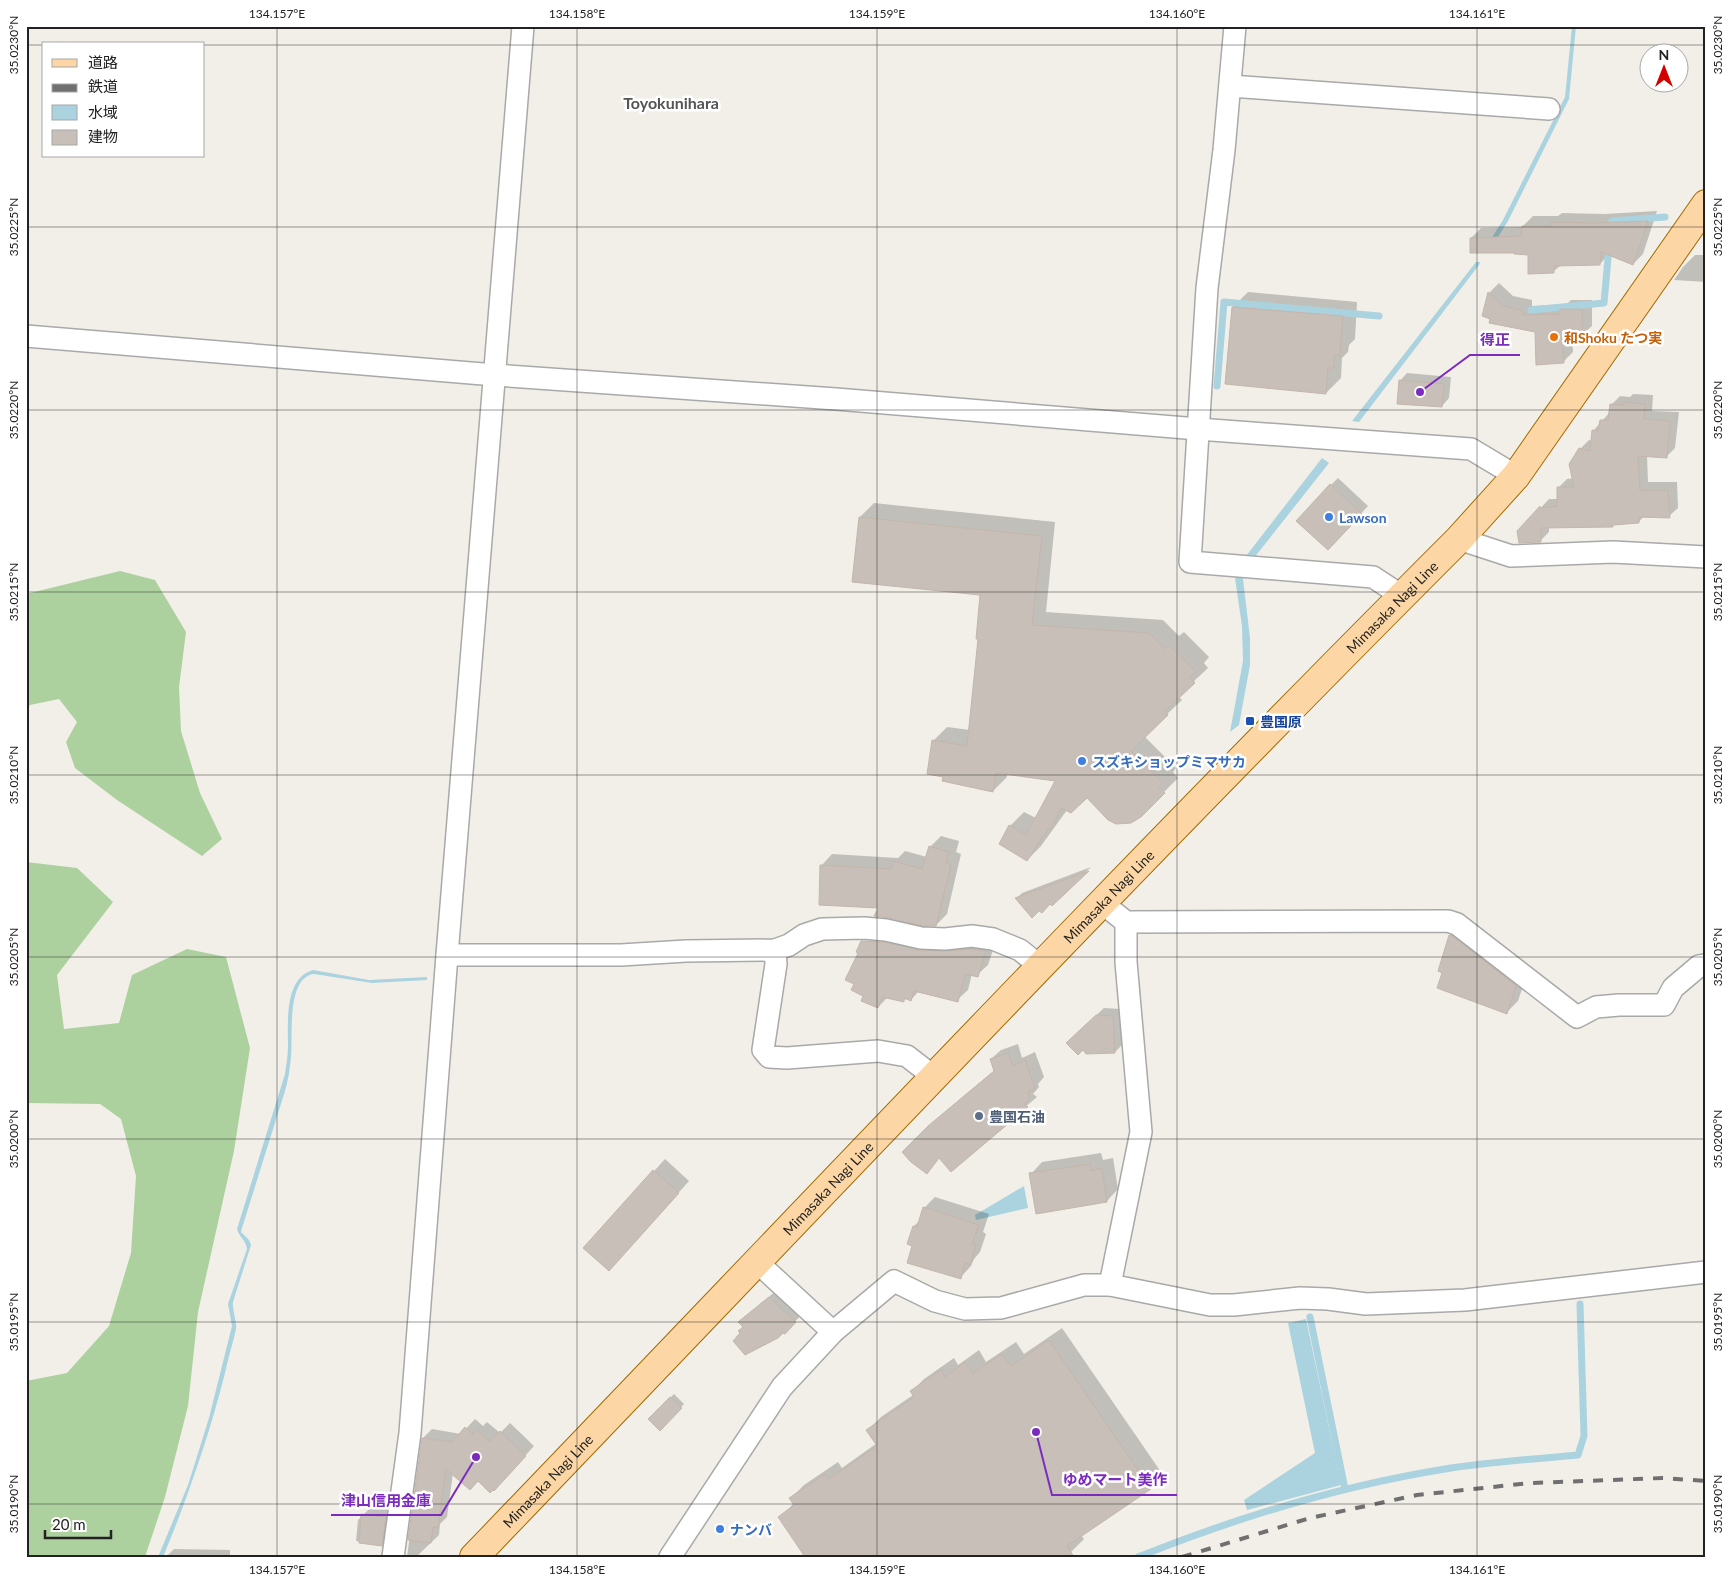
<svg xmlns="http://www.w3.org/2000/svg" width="1732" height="1583" font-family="Lato,'Noto Sans JP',sans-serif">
<rect width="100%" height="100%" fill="#f2efe9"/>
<g fill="#add19e">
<polygon points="120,571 155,580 186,632 179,687 181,731 200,793 222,839 202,856 117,800 75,768 66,742 77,722 59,699 30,705 26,711 26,594"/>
<polygon points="26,862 77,868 113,902 57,975 64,1029 119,1023 132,975 187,949 226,957 250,1048 234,1151 198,1312 188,1406 165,1497 145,1557 26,1557 26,1381 67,1373 109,1326 131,1253 136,1176 121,1119 100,1104 26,1103"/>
</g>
<g fill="#aad3df">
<polygon points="1572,26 1576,26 1569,99 1508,221 1491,248 1486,247 1503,220 1565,97"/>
<polygon points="1476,262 1480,262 1479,265 1359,422 1352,421"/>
<polygon points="1322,458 1329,463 1254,558 1243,579 1250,638 1250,665 1239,725 1230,732 1243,661 1242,626 1235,578 1246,556"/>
<path d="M313 970 369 980 427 977V980L372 983 314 974C286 977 293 1038 291 1057 290 1069 288 1080 285 1091L242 1228 241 1232 249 1240 251 1245 233 1302C232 1311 237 1320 236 1329 233 1343 228 1358 225 1373 209 1436 188 1497 163 1557H158L188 1485 209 1418 232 1326 228 1304 247 1249C246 1240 239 1237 237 1229L285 1074C286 1065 288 1056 288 1047 288 1023 284 978 313 970Z"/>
<polygon points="1024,1186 1028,1208 976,1220 975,1215"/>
<polygon points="1306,1319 1341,1485 1247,1510 1244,1500 1315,1453 1288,1323"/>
</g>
<g fill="#0003">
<polygon points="1657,211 1643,254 1633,264 1609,254 1600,264 1561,265 1553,272 1529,253 1471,238 1481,228 1522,227 1533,216 1558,216 1562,213 1604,214"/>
<polygon points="1695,255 1706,255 1706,282 1674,280 1683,267"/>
<polygon points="1499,283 1513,296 1532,300 1532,306 1567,304 1571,300 1592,300 1592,326 1582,335 1572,336 1573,352 1563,362 1536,331 1483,315 1489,293"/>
<polygon points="1248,292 1357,302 1355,339 1349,345 1348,352 1342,358 1341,378 1326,393 1233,307"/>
<polygon points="1407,373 1451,377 1449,398 1442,406 1400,381"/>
<polygon points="1633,394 1653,395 1652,411 1679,412 1675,448 1666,457 1647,455 1648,482 1677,482 1678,508 1669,516 1644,516 1639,522 1549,527 1549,532 1540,541 1519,531 1549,499 1558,499 1558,488 1567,479 1574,478 1580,449 1589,440 1592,441 1593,431 1610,412 1611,405 1620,396 1630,397"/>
<polygon points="1338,478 1368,506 1335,541 1331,485"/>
<polygon points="874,503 1055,522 1046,612 1163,620 1179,636 1184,632 1209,657 1204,663 1208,668 1178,696 1182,700 1144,736 1176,768 1173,772 1178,778 1140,816 1087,796 1067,810 1041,846 1027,860 1000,843 1010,826 1024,812 1036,818 1057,780 1007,773 1007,777 993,791 944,776 933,741 947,727 970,730 979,638 981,594 860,517"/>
<polygon points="941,836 959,841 956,852 961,854 947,914 936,925 880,907 822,865 832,854 898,858 905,851 927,857 930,847"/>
<polygon points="1091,867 1052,904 1050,902 1017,898 1022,893"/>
<polygon points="1461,925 1527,974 1518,1001 1507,1012 1444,972 1450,936"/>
<polygon points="873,931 996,941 988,965 977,975 972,974 968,990 957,1000 919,991 911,1000 907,998 903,1001 888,997 878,1007 865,996 855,984 862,941 890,944 890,942 864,940"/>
<polygon points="1104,1008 1120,1009 1122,1045 1115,1052 1067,1043"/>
<polygon points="1018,1044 1022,1058 1035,1052 1044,1077 1038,1084 1039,1087 1033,1094 1037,1097 951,1170 940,1157 927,1172 939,1117 995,1070 991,1059 1001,1050"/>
<polygon points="1101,1153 1103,1160 1113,1158 1118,1189 1107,1201 1031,1174 1042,1162"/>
<polygon points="665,1159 689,1181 620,1258 585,1248"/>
<polygon points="935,1197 989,1214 983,1232 986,1234 980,1252 974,1259 971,1266 960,1278 914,1245 914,1226 920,1220 924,1208"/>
<polygon points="777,1290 802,1314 792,1325 741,1333 747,1315"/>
<polygon points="1062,1328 1163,1475 1150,1488 1081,1535 1084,1539 1071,1552 780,1518 794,1503 791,1498 804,1485 838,1462 842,1468 877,1443 868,1430 881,1417 913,1395 911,1392 924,1379 954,1358 958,1365 979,1350 986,1362 1016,1342 1024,1354"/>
<polygon points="674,1394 684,1404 660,1429 650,1419"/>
<polygon points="475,1419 483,1426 487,1422 500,1433 510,1423 534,1446 503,1480 479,1480 453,1473 447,1517 440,1524 439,1535 416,1557 407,1557 423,1438 432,1429 461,1434"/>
<polygon points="370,1508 393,1510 389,1537 381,1544 356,1541 358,1520"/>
<polygon points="174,1549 230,1550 230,1557 166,1557"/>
</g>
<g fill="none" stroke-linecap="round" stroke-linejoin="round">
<g stroke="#aad3df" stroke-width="7">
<polyline points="1611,232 1612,221 1665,217"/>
<polyline points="1531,310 1604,303 1609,247"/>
<polyline points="1217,386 1224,302 1379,316"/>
<polyline points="1310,1317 1345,1489"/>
<path d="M1138 1557C1238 1517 1340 1486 1445 1469 1489 1462 1534 1459 1578 1455L1584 1436 1580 1304"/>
</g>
</g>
<g fill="#c7bfb8" stroke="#c4b6ab">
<polygon points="1648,221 1633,265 1601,252 1600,265 1554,266 1554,273 1528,274 1528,255 1514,254 1514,253 1470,253 1470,238 1521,236 1522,226 1551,226 1551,222 1593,223"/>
<polygon points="1488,292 1503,306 1522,310 1523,315 1560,314 1560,309 1582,309 1583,337 1562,337 1564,363 1536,365 1535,332 1489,323 1490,319 1482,316"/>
<polygon points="1232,307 1343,316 1340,355 1334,355 1334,368 1328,368 1326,394 1225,384"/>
<polygon points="1399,380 1444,384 1442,407 1397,404"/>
<polygon points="1623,402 1645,404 1644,419 1670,421 1667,458 1638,456 1640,490 1668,490 1670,518 1639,517 1639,523 1613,525 1613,527 1541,528 1541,542 1519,543 1517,531 1540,506 1540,508 1557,506 1557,487 1574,487 1569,464 1579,448 1590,451 1592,430 1598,431 1600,420 1608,420 1610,404 1623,405"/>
<polygon points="1330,484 1362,514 1328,550 1296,521"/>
<polygon points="859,517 1042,536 1032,625 1149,633 1165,649 1169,645 1196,672 1190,677 1195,683 1165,711 1168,715 1131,751 1163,783 1159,787 1165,793 1141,817 1131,823 1116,824 1108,820 1087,798 1071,813 1061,808 1051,829 1049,828 1027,861 999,844 1009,825 1026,835 1055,781 996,773 993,792 942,781 943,777 927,774 932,740 967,746 978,639 976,639 980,595 852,582"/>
<polygon points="929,846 949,852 946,863 951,865 936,926 923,926 889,918 874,916 878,908 819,905 820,865 891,869 893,861 922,869"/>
<polygon points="1089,871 1052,906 1050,904 1042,913 1039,911 1032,918 1015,898"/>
<polygon points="1449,935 1454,937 1516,986 1507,1014 1437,988 1442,973 1438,971"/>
<polygon points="861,941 884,942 920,950 946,951 972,949 986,951 978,977 965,974 958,1002 914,991 911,1001 904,998 904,1002 882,997 878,1008 861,1001 863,996 851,990 854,984 845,980 858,953 856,952"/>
<polygon points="1096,1015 1113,1016 1115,1053 1086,1054 1083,1050 1078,1055 1066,1043"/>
<polygon points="1008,1053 1013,1066 1025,1060 1035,1088 1028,1092 1030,1098 1024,1104 1028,1107 951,1172 939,1158 927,1174 911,1162 902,1152 928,1126 994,1071 990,1059"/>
<polygon points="1090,1164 1091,1171 1102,1168 1107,1202 1036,1214 1029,1173"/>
<polygon points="653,1170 679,1193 609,1271 583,1248"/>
<polygon points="923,1207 979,1225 972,1244 976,1245 970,1265 965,1263 961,1279 907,1263 912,1246 907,1244 913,1226 917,1227"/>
<polygon points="769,1297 796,1322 785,1334 783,1333 778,1338 745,1355 733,1341 740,1333 738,1331 743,1327 738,1322"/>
<polygon points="1049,1340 1151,1489 1067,1546 1074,1557 805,1557 778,1517 794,1505 789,1498 825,1474 829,1479 877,1446 866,1430 914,1397 910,1391 941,1370 945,1377 965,1362 973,1373 1002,1354 1011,1366"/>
<polygon points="670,1397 682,1408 660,1431 648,1419"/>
<polygon points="465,1427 473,1434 477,1430 490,1441 500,1431 526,1456 494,1491 493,1490 490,1493 478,1481 470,1490 446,1469 438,1528 433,1527 431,1543 408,1540 422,1438 452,1442"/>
<polygon points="361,1514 386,1517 382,1546 359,1543"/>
</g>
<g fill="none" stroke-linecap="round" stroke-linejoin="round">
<defs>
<g id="minor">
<polyline points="1235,26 1224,150 1207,288 1190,562 1373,577 1402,596"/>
<polyline points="1230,86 1549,109"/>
<polyline points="26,336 495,375 836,399 1198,429 1471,449 1516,476"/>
<polyline points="1459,539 1511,556 1613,552 1706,557"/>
<polyline points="1102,903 1126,922 1448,921 1457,924 1577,1017 1596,1007 1619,1005 1664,1005 1673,988 1699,966 1706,965"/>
<polyline points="775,950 776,964 763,1050 769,1057 787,1058 878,1051 907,1056 934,1077"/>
<polyline points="447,955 621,955 686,951 775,950 789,945 804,935 822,929 864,928 886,930 921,938 945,939 972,936 993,939 1020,950 1040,966"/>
<polyline points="757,1262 833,1332"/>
<polyline points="1110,1285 1141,1132 1126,962 1126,922"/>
<polyline points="393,1557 410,1433 447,955 523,26"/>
<polyline points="670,1557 782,1387 833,1332 894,1281 935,1301 965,1309 1001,1308 1084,1285 1110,1285 1210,1305 1234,1305 1300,1298 1328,1299 1366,1304 1465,1300 1706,1272"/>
</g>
<g id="major">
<path id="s1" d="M474 1557C801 1217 1125 873 1459 539L1516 476 1706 204"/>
</g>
</defs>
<use href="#minor" stroke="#a9a9a9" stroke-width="24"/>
<use href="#major" stroke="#a06b00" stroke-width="30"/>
<use href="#minor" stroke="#fff" stroke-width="21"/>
<use href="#major" stroke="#fcd6a4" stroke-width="28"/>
<polyline stroke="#707070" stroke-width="4" stroke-dasharray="10 10" stroke-linecap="butt" points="1182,1557 1310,1518 1417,1495 1530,1483 1663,1478 1706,1481"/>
</g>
<path fill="none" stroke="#222" stroke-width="1" stroke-opacity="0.45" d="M277 26V1557M577 26V1557M877 26V1557M1177 26V1557M1477 26V1557M26 45H44M204 45H1706M26 227H1706M26 410H1706M26 592H1706M26 775H1706M26 957H1706M26 1139H1706M26 1322H1706M26 1504H1706"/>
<circle fill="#e8710a" stroke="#fff" stroke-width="2" cx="1554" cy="337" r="5"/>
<g fill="#3f7fe0" stroke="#fff" stroke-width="2">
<circle cx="1329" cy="517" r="5"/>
<circle cx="1082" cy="761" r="5"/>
<circle cx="720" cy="1529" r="5"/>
</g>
<rect fill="#1a4fb4" stroke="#fff" stroke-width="2" x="1245" y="716" width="10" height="10" rx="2.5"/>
<circle fill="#5c6f8a" stroke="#fff" stroke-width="2" cx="979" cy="1116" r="5"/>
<g text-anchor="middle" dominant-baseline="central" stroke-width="5" stroke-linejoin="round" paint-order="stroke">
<g font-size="14" font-weight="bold" fill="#c56008" stroke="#fff" text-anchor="start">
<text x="1564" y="337">和Shoku たつ実</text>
</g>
<g font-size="14" font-weight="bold" fill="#366cbe" stroke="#fff" text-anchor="start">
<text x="1339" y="517">Lawson</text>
<text x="1092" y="761">スズキショップミマサカ</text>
<text x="730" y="1529">ナンバ</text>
</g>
<g font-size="14" fill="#222" stroke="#fff">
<text stroke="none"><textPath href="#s1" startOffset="1321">Mimasaka Nagi Line</textPath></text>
<text stroke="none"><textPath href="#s1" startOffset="916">Mimasaka Nagi Line</textPath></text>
<text stroke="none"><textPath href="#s1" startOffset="511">Mimasaka Nagi Line</textPath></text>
<text stroke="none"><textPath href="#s1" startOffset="106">Mimasaka Nagi Line</textPath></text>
</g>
<g font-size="14" font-weight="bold" fill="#164399" stroke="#fff" text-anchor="start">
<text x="1260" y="721">豊国原</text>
</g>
<g font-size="14" font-weight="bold" fill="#4e5e75" stroke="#fff" text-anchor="start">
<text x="989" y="1116">豊国石油</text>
</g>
<g font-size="16" font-weight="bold" fill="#555" stroke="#fff">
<text x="671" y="102">Toyokunihara</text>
</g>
</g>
<path fill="none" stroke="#7b2cbf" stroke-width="2" d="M1420 392L1470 355H1520M1036 1432L1052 1495H1177M476 1457L441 1515H331"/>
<g fill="#7b2cbf" stroke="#fff" stroke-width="2">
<circle cx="1420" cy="392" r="5"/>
<circle cx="1036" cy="1432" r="5"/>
<circle cx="476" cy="1457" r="5"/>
</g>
<g font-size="15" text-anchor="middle" font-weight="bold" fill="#7b2cbf" stroke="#fff" stroke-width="5" stroke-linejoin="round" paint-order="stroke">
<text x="1495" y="345">得正</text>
<text x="1115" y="1485">ゆめマート美作</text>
<text x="386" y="1506">津山信用金庫</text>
</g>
<rect width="1732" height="1583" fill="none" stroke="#ffffff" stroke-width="55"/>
<rect x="42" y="42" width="162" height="115" fill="#ffffff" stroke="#a7a7a7"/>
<rect x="52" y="59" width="25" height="8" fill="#fcd6a4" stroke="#a7a7a7"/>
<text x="88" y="68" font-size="15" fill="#222222">道路</text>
<rect x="52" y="84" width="25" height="8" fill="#707070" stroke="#a7a7a7"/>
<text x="88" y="92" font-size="15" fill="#222222">鉄道</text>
<rect x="52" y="105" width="25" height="15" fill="#aad3df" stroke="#a7a7a7"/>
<text x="88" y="118" font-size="15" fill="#222222">水域</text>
<rect x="52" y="130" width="25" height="15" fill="#c7bfb8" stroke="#a7a7a7"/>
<text x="88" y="142" font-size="15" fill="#222222">建物</text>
<g transform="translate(1664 68)"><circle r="24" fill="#ffffff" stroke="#a7a7a7"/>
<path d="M0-4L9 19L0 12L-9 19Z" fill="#d40000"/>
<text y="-8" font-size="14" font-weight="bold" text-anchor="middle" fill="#222222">N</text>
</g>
<path d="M45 1530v8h66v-8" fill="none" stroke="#222222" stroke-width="2.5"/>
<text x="52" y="1530" font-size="15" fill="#222222" stroke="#ffffff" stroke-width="4" paint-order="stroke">20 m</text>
<rect x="28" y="28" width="1676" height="1528" fill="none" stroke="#222" stroke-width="2"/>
<g font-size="12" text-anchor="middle" fill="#222">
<text x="277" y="18">134.157°E</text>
<text x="577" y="18">134.158°E</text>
<text x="877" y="18">134.159°E</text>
<text x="1177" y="18">134.160°E</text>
<text x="1477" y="18">134.161°E</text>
<text transform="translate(14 45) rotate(-90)" y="4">35.0230°N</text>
<text transform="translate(1718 45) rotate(-90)" y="4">35.0230°N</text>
<text transform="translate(14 227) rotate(-90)" y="4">35.0225°N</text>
<text transform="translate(1718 227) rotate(-90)" y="4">35.0225°N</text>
<text transform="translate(14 410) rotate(-90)" y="4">35.0220°N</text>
<text transform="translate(1718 410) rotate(-90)" y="4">35.0220°N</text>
<text transform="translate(14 592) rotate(-90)" y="4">35.0215°N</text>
<text transform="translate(1718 592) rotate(-90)" y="4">35.0215°N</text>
<text transform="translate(14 775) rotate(-90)" y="4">35.0210°N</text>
<text transform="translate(1718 775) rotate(-90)" y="4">35.0210°N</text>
<text transform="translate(14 957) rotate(-90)" y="4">35.0205°N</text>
<text transform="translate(1718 957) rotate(-90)" y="4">35.0205°N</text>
<text transform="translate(14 1139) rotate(-90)" y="4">35.0200°N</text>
<text transform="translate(1718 1139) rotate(-90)" y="4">35.0200°N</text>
<text transform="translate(14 1322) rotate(-90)" y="4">35.0195°N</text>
<text transform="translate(1718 1322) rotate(-90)" y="4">35.0195°N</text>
<text transform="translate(14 1504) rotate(-90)" y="4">35.0190°N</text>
<text transform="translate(1718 1504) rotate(-90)" y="4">35.0190°N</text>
<text x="277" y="1574">134.157°E</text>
<text x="577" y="1574">134.158°E</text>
<text x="877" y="1574">134.159°E</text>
<text x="1177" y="1574">134.160°E</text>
<text x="1477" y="1574">134.161°E</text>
</g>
</svg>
